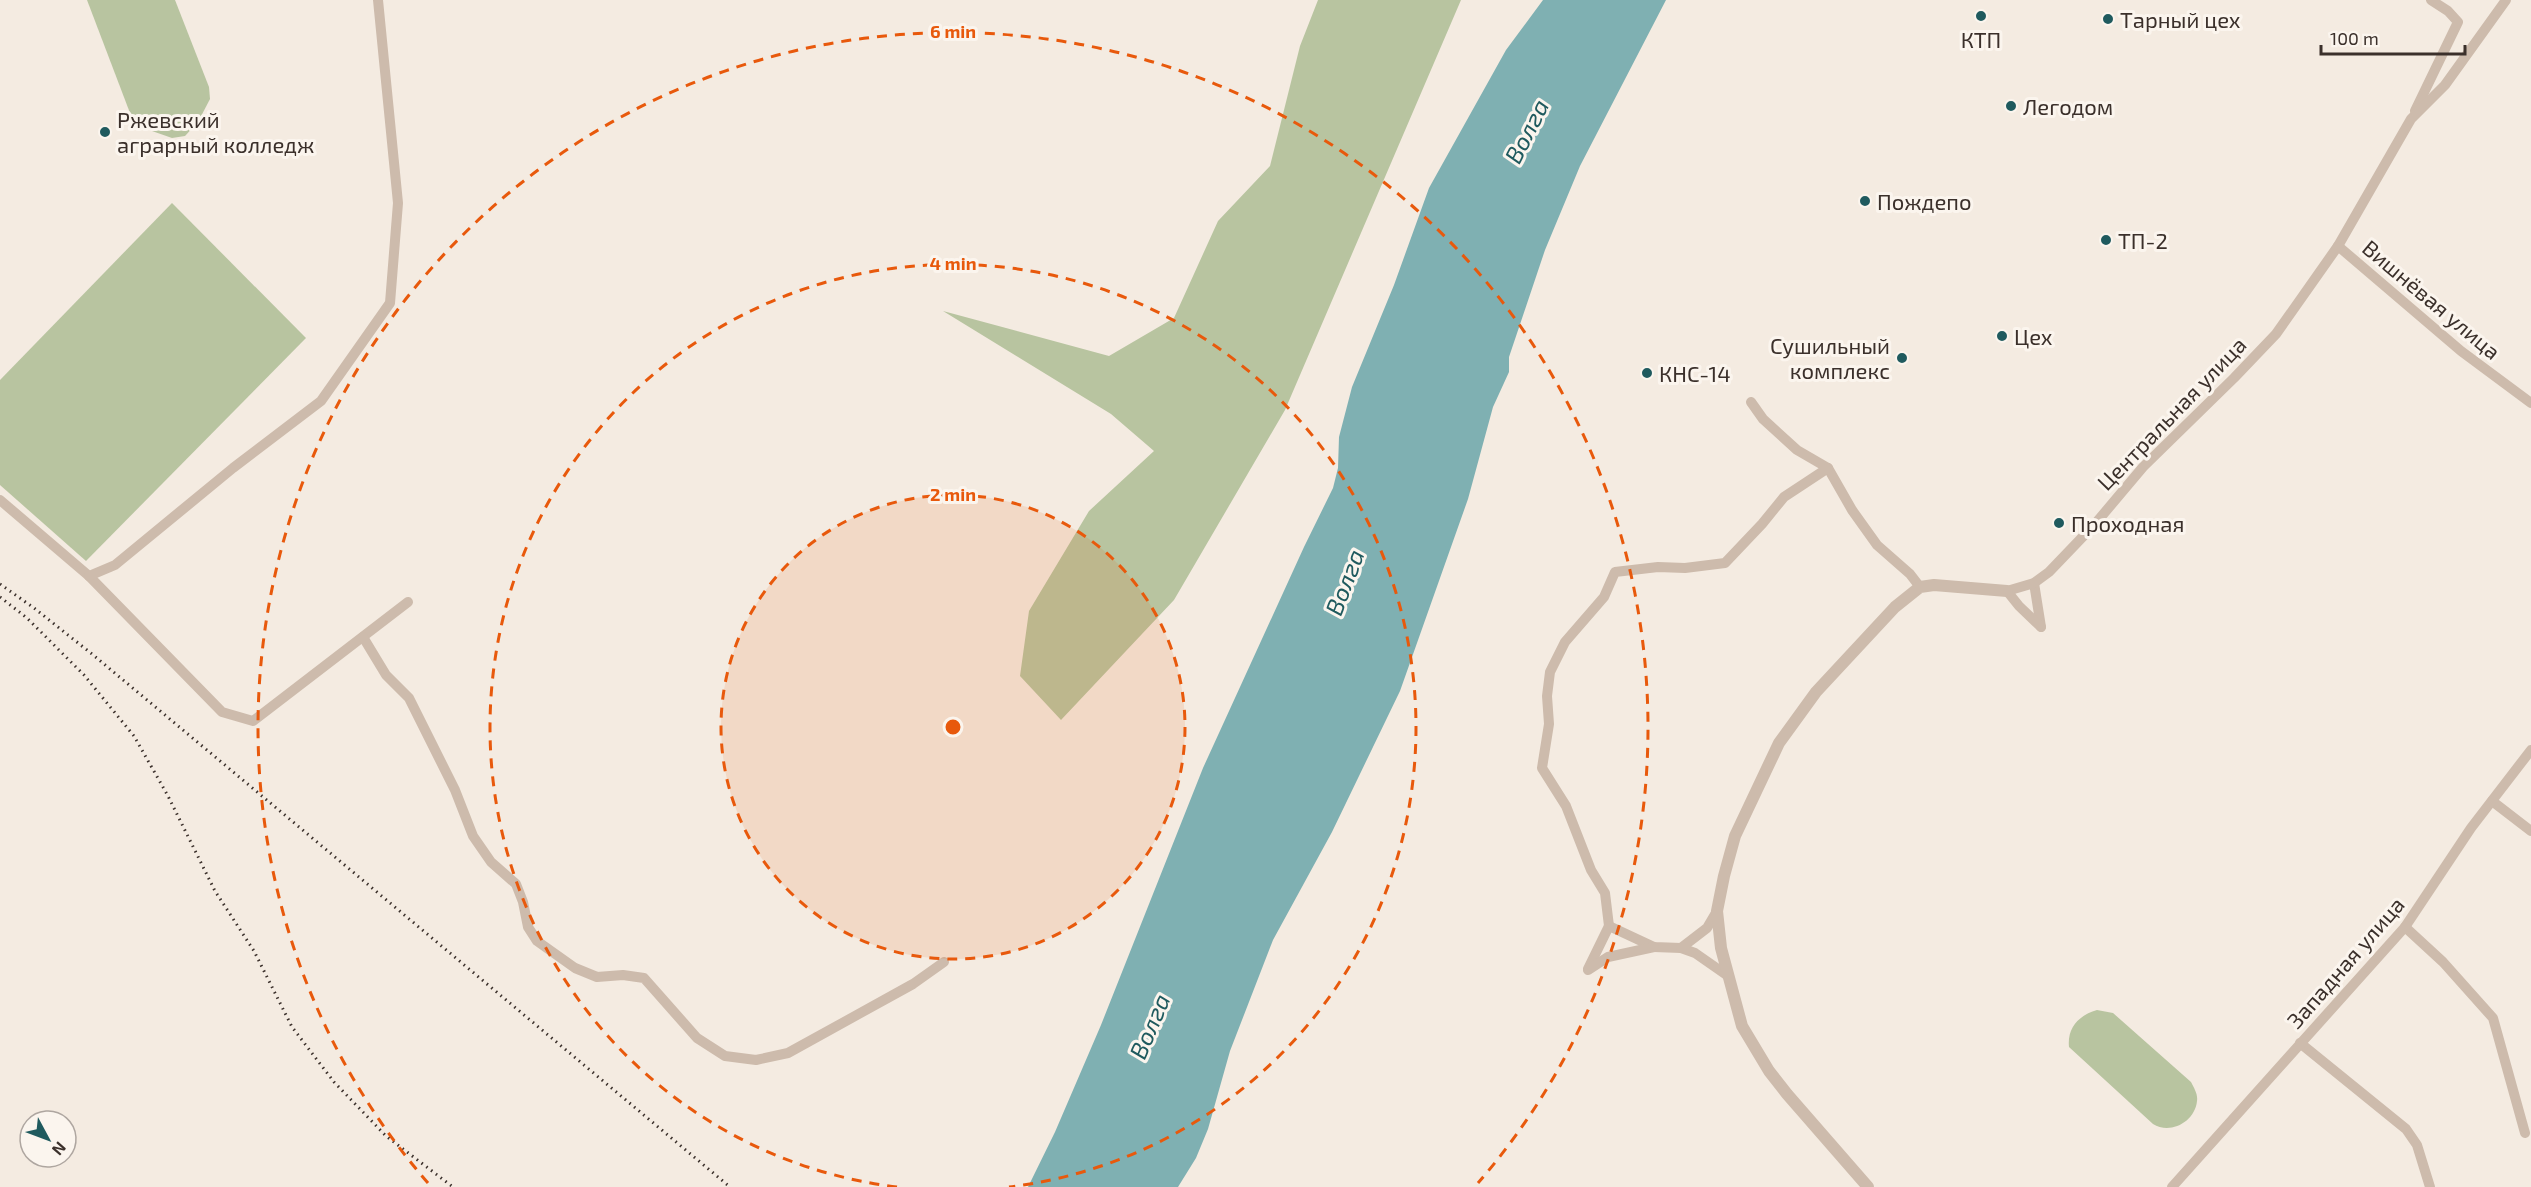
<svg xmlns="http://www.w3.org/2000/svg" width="2531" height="1187" font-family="'Exo 2',sans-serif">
<rect width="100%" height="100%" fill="#f4ebe1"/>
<g fill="#b8c4a0">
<polygon points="87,0 175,0 209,87 210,99 198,122 185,136 172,138 152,131 139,122 130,113"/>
<polygon points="1318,0 1461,0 1285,410 1174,600 1061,720 1020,676 1029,611 1089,511 1154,451 1111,414 943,311 1109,356 1174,318 1218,221 1270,166 1300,46"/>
<polygon points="172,203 306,338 86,561 0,485 0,380"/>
<path d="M2097 1010 2113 1013 2191 1082C2194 1088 2198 1094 2197 1101 2195 1122 2170 1135 2153 1124L2069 1047C2067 1028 2079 1015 2097 1010Z"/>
</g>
<polygon fill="#7fb0b2" points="1543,0 1666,0 1580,166 1545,250 1509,357 1509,372 1493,407 1468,499 1400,691 1332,832 1273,940 1230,1051 1208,1129 1196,1158 1178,1187 1028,1187 1055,1132 1101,1025 1203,768 1304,547 1333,488 1338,468 1339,437 1352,387 1394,285 1429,188 1506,50"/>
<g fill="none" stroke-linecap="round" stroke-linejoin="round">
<g stroke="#cdbbac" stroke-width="10">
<polyline points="2415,111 2458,22 2448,11 2431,0"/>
<polyline points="2338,246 2461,351 2531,403"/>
<polyline points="1751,402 1763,419 1797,450 1828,468 1852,510 1877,545 1910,574 1920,587"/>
<polyline points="0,500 89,576 222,712 253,721 408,602"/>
<polyline points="89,576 115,565 233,468 321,401 390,303 398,203 378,0"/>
<polyline points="2034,583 2041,627"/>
<polyline points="2041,627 2019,606 2007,591 2034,583 2049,572 2095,524 2143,467 2234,378 2276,334 2338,246 2411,119 2445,85 2506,0"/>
<polyline points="363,637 386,675 409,698 455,790 473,836 491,862 516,884 523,902 528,927 537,941 575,968 597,977 623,975 644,978 697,1038 725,1056 756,1060 788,1053 913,984 944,962"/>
<polyline points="2492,801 2531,831"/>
<polyline points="1609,926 1605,893 1591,870 1566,806 1542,768 1549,724 1547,696 1550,672 1565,642 1604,597 1615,572 1658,567 1685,568 1725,563 1762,524 1784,497 1828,468"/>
<polyline points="1609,926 1654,947 1681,948 1695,953 1728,976"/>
<polyline points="2405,927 2443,962 2493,1018 2525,1133"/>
<polyline points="1681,948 1707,928 1717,911"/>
<polyline points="1588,969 1609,926"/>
<polyline points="1588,970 1608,957 1654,947"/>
<polyline points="2300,1043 2406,1129 2417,1145 2430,1187"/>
<polyline points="2172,1187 2405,927 2471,828 2531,750"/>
</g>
<polyline stroke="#cdbbac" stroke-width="12" points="1868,1187 1787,1094 1769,1071 1742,1026 1721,948 1717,911 1724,876 1735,836 1779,743 1816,692 1895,607 1920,587 1934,585 2007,591"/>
<g stroke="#3b302b" stroke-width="3" stroke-dasharray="1.5 4.5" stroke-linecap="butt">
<polyline points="0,584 34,608 92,654 730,1187"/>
<polyline points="0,597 27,618 84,675 134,736 168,796 215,891 254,951 292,1027 334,1082 386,1136 453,1187"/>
</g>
</g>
<circle cx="953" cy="727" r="232" fill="#e8590c" fill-opacity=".12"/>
<g fill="none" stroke="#e8590c" stroke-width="3" stroke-dasharray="10 8">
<circle cx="953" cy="727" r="232"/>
<path d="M897 1187A463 463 0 1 1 1009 1187"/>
<path d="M428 1183A695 695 0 1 1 1478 1183"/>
</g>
<g fill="#1f5a5e" stroke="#fbf5ee" stroke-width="2">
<circle cx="1981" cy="16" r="6"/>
<circle cx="2108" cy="19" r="6"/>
<circle cx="2011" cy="106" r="6"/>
<circle cx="105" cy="132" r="6"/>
<circle cx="1865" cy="201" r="6"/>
<circle cx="2106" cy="240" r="6"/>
<circle cx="2002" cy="336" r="6"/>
<circle cx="1902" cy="358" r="6"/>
<circle cx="1647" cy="373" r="6"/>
<circle cx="2059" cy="523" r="6"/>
</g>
<g text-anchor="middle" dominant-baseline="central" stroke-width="6" stroke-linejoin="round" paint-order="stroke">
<g font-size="22" fill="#3b302b" stroke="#fbf5ee" text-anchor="start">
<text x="2120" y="19">Тарный цех</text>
<text x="1981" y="39" text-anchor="middle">КТП</text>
<text x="2023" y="106">Легодом</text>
<text x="117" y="119">Ржевский<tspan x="117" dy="25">аграрный колледж</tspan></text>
<text x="1877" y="201">Пождепо</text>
<text x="2118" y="240">ТП-2</text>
<text x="2014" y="336">Цех</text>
<text x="1890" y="345" text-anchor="end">Сушильный<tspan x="1890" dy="25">комплекс</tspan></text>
<text x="1659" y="373">КНС-14</text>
<text x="2071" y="523">Проходная</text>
</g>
<g font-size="22" fill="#3b302b" stroke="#fbf5ee">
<text transform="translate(2432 299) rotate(40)">Вишнёвая улица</text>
<text transform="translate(2171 413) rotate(-46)">Центральная улица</text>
<text transform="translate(2345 962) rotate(-49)">Западная улица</text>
</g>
<g font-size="24" font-style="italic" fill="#1f5a5e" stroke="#fbf5ee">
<text transform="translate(1526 131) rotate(-63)">Волга</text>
<text transform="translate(1344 582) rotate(-69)">Волга</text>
<text transform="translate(1149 1026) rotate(-67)">Волга</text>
</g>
</g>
<circle cx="953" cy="727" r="9" fill="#e8590c" stroke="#fbf5ee" stroke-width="3"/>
<g font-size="18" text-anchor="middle" font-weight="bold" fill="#e8590c" stroke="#fbf5ee" stroke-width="6" stroke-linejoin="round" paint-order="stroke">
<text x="953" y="38">6 min</text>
<text x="953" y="270">4 min</text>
<text x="953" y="501">2 min</text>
</g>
<g transform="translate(48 1139) rotate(131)"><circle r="28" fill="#fbf5ee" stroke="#aea6a0" stroke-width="1.5"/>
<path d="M0-4.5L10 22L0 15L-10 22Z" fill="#1f5a5e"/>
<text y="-9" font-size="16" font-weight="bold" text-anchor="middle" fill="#3b302b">N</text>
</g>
<path d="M2321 45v9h144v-9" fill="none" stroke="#3b302b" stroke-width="3"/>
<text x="2330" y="45" font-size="18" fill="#3b302b" stroke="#fbf5ee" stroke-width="4.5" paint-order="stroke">100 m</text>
</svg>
